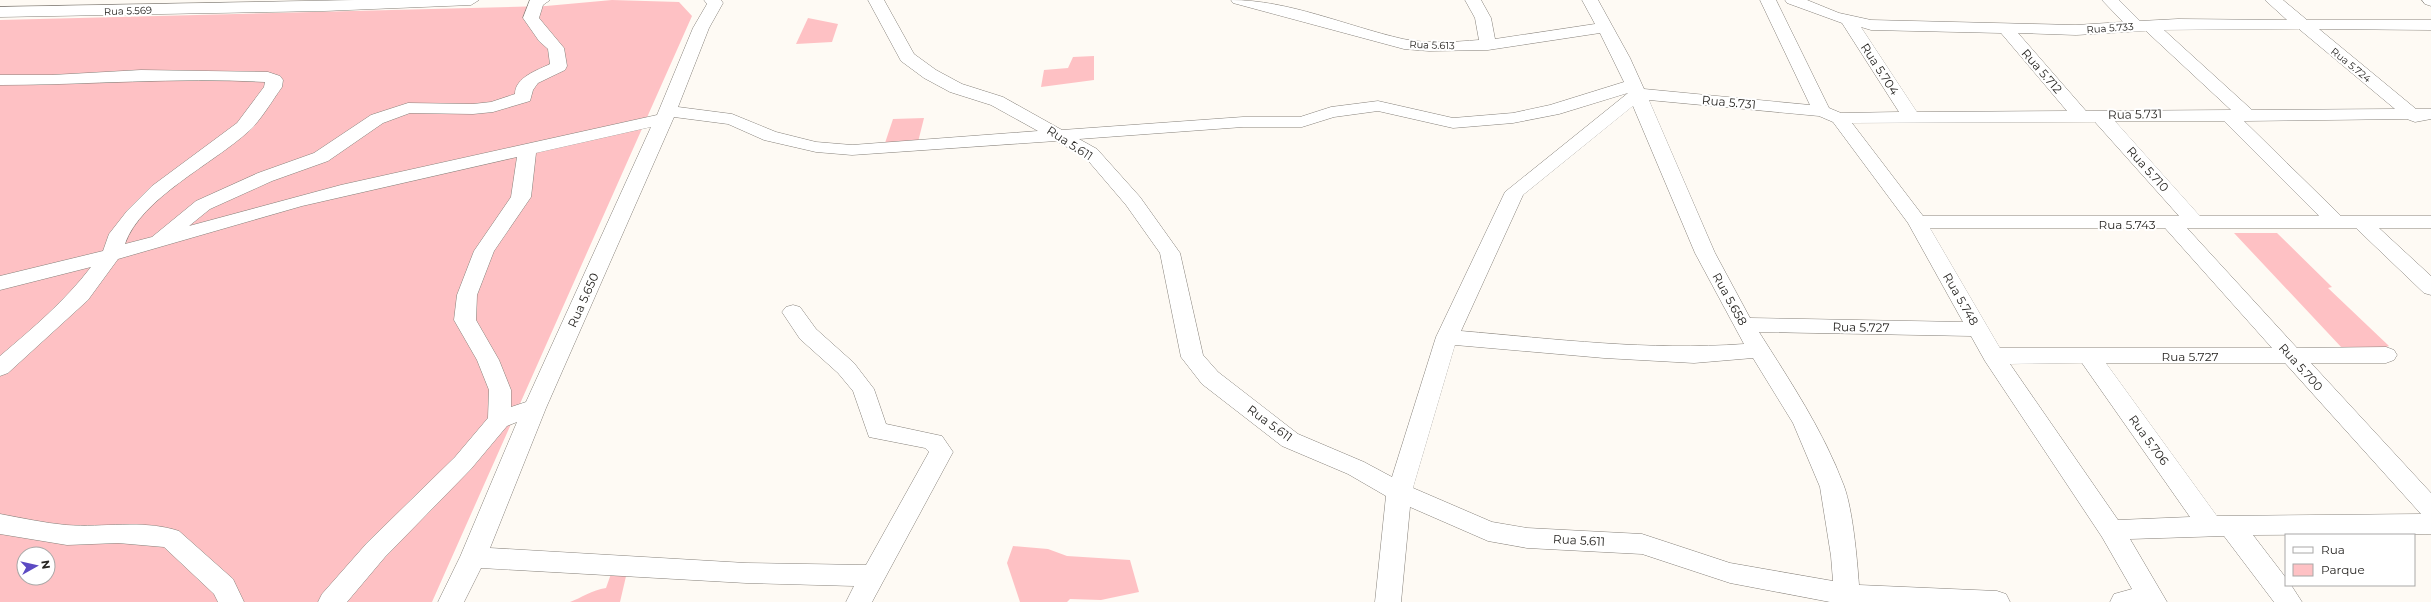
<svg xmlns="http://www.w3.org/2000/svg" width="2431" height="602" font-family="Montserrat,sans-serif">
<rect width="100%" height="100%" fill="#fefaf4"/>
<g fill="#fec1c4" fill-rule="evenodd">
<path d="M612 0 679 2 692 16 432 602H0V20L546 6ZM24 554H48V578H24Z"/>
<polygon points="808,18 838,24 832,42 796,44"/>
<polygon points="1094,56 1094,80 1041,87 1044,70 1068,68 1073,57"/>
<polygon points="924,118 918,142 885,143 893,119"/>
<polygon points="2234,233 2277,233 2332,287 2328,288 2389,346 2384,348 2342,348"/>
<polygon points="1013,546 1048,549 1067,556 1130,560 1139,592 1101,600 1070,599 1067,602 1020,602 1007,563"/>
<path d="M612 571 627 572 620 602H570C581 598 592 590 606 588Z"/>
</g>
<g fill="none" stroke-linecap="round" stroke-linejoin="round">
<defs>
<g id="street">
<polygon points="355,0 479,0 471,5 324,11 0,17 0,7"/>
<path d="M530 0H550L543 5 539 18 564 48 567 66 565 70 538 83 533 90 530 101 493 112 473 114 410 113 383 123 328 161 272 181 210 209 189 226 341 185 657 115 693 28 707 4 704 0H721L723 3 709 28 678 107 732 114 776 132 816 142 852 145 1038 131 991 105 950 92 924 78 901 61 868 0H884L914 54 936 70 962 84 1003 97 1062 130 1243 117H1300L1331 107 1378 101 1453 118 1513 113 1550 105 1624 82 1600 33 1488 50 1429 51 1404 49 1233 3 1231 0C1289 0 1346 26 1403 39 1427 44 1454 42 1479 40L1475 18 1465 0H1481L1491 18 1495 39 1595 24 1582 0H1598L1630 58 1644 89 1810 105 1760 0H1776L1829 108 1841 113 1899 112 1842 23 1787 3 1785 0H1807L1839 13 1871 20 2076 25 2123 22 2102 0H2119L2140 21 2178 19 2287 20 2265 0H2283L2307 20H2431V30L2319 29 2416 109H2431V119L2415 122 2407 119 2244 121 2341 216H2431V228H2379L2431 276V295L2424 293 2356 228H2187L2297 348 2386 347 2394 350 2397 355 2394 360 2386 363H2311L2431 493V534L2253 535 2286 578V585H2291L2302 602H2274L2224 536 2130 539 2167 602H2110L2114 594 2132 589 2102 537 1985 361 1971 336 1759 332C1790 381 1823 430 1844 486 1853 511 1857 558 1859 585L1997 591 2006 594 2010 602H1830L1730 583 1642 554 1527 548 1488 541 1410 507 1401 602H1375L1386 496 1348 474 1282 446 1202 384 1181 357 1160 253 1126 205 1085 157 1056 141 852 155 816 152 764 140 728 124 674 117 546 408 490 548 746 563 866 565 929 452 925 448 869 437 853 391 838 373 800 339 782 312 786 307 793 305 800 307 816 329 854 363 874 389 886 424 942 436 953 452 872 602H846L854 586 746 583 481 568 464 602H438L460 557 517 422 507 426 471 469 385 557 347 602H318L322 594 367 543 455 457 488 418 489 390 477 360 454 320 457 295 474 251 511 197 517 157 302 206 118 259 88 300 8 373 0 376V356C33 328 65 301 91 267L0 290V276L103 251 109 234 127 211 152 186 237 123 264 87 265 82C177 77 88 85 0 85V75H52L141 70 268 72 280 76 283 80 282 87C272 101 261 120 249 131 213 164 141 198 125 244L152 237 196 201 258 173 314 153 371 115 408 103 473 104 491 102 515 94C515 77 538 70 550 64L548 49 539 41 523 18ZM1861 27 1871 30 2001 33 2067 111 1917 112ZM2299 29 2395 109 2252 110 2164 30ZM2146 31 2231 110 2086 111 2018 33 2076 35ZM1628 93 1505 192 1436 337 1392 477 1364 462 1298 434 1218 372 1203 355 1180 253 1140 197 1097 149 1079 139 1243 127H1302L1334 117 1378 111 1453 128 1513 123 1559 114ZM1649 100 1819 116 1833 122 1908 223 1963 322 1750 318 1715 253ZM1633 106 1695 253 1744 344C1649 351 1555 339 1461 331L1523 195ZM2115 121H2224L2319 216H2200ZM2095 122 2179 216H1923L1852 123ZM651 127 526 402 511 407V390L499 360 476 320 477 295 494 251 531 197 536 153ZM1930 228H2165L2272 348H2000ZM1455 345 1604 358 1694 363 1753 358 1793 423 1820 487 1831 556 1833 581 1730 563 1642 534 1527 528 1492 522 1413 488ZM2082 363 2190 517 2118 520 2010 364ZM2106 363H2285L2421 514 2217 516Z"/>
<polygon points="2422,0 2431,0 2431,6 2425,4"/>
<path d="M0 514C22 518 44 523 66 525 104 528 142 519 179 531L233 579 244 602H218L214 594 164 547 118 543 67 545 0 534Z"/>
</g>
</defs>
<use href="#street" stroke="#86817a" stroke-width="1"/>
<use href="#street" fill="#fff" fill-rule="evenodd"/>
</g>
<g text-anchor="middle" dominant-baseline="central" stroke-width="4" stroke-linejoin="round" paint-order="stroke">
<g font-size="10" fill="#272522" stroke="#fff">
<text transform="translate(128 11) rotate(-2)">Rua 5.569</text>
<text transform="translate(2110 28) rotate(-4)">Rua 5.733</text>
<text transform="translate(1432 45) rotate(2)">Rua 5.613</text>
<text transform="translate(2351 65) rotate(39)">Rua 5.724</text>
</g>
<g font-size="12" fill="#272522" stroke="#fff">
<text transform="translate(1880 69) rotate(57)">Rua 5.704</text>
<text transform="translate(2042 71) rotate(49)">Rua 5.712</text>
<text transform="translate(1729 102) rotate(5)">Rua 5.731</text>
<text transform="translate(2135 114) rotate(-1)">Rua 5.731</text>
<text transform="translate(1070 143) rotate(33)">Rua 5.611</text>
<text transform="translate(2148 169) rotate(48)">Rua 5.710</text>
<text x="2127" y="224">Rua 5.743</text>
<text transform="translate(1730 299) rotate(61)">Rua 5.658</text>
<text transform="translate(1961 299) rotate(60)">Rua 5.748</text>
<text transform="translate(583 300) rotate(-66)">Rua 5.650</text>
<text transform="translate(1861 327) rotate(1)">Rua 5.727</text>
<text x="2190" y="356">Rua 5.727</text>
<text transform="translate(2301 367) rotate(48)">Rua 5.700</text>
<text transform="translate(1270 423) rotate(36)">Rua 5.611</text>
<text transform="translate(2149 440) rotate(54)">Rua 5.706</text>
<text transform="translate(1579 540) rotate(3)">Rua 5.611</text>
</g>
</g>
<rect x="2285" y="534" width="130" height="52" fill="#ffffff" stroke="#a9a8a7"/>
<rect x="2293" y="547" width="20" height="6" fill="#ffffff" stroke="#a9a8a7"/>
<text x="2321" y="554" font-size="12" fill="#272522">Rua</text>
<rect x="2293" y="564" width="20" height="12" fill="#fec1c4" stroke="#a9a8a7"/>
<text x="2321" y="574" font-size="12" fill="#272522">Parque</text>
<g transform="translate(36 566) rotate(82)"><circle r="19" fill="#ffffff" stroke="#a9a8a7"/>
<path d="M0-3L7 15L0 10L-7 15Z" fill="#5c4ac3"/>
<text y="-6" font-size="11" font-weight="bold" text-anchor="middle" fill="#272522">N</text>
</g>
</svg>
